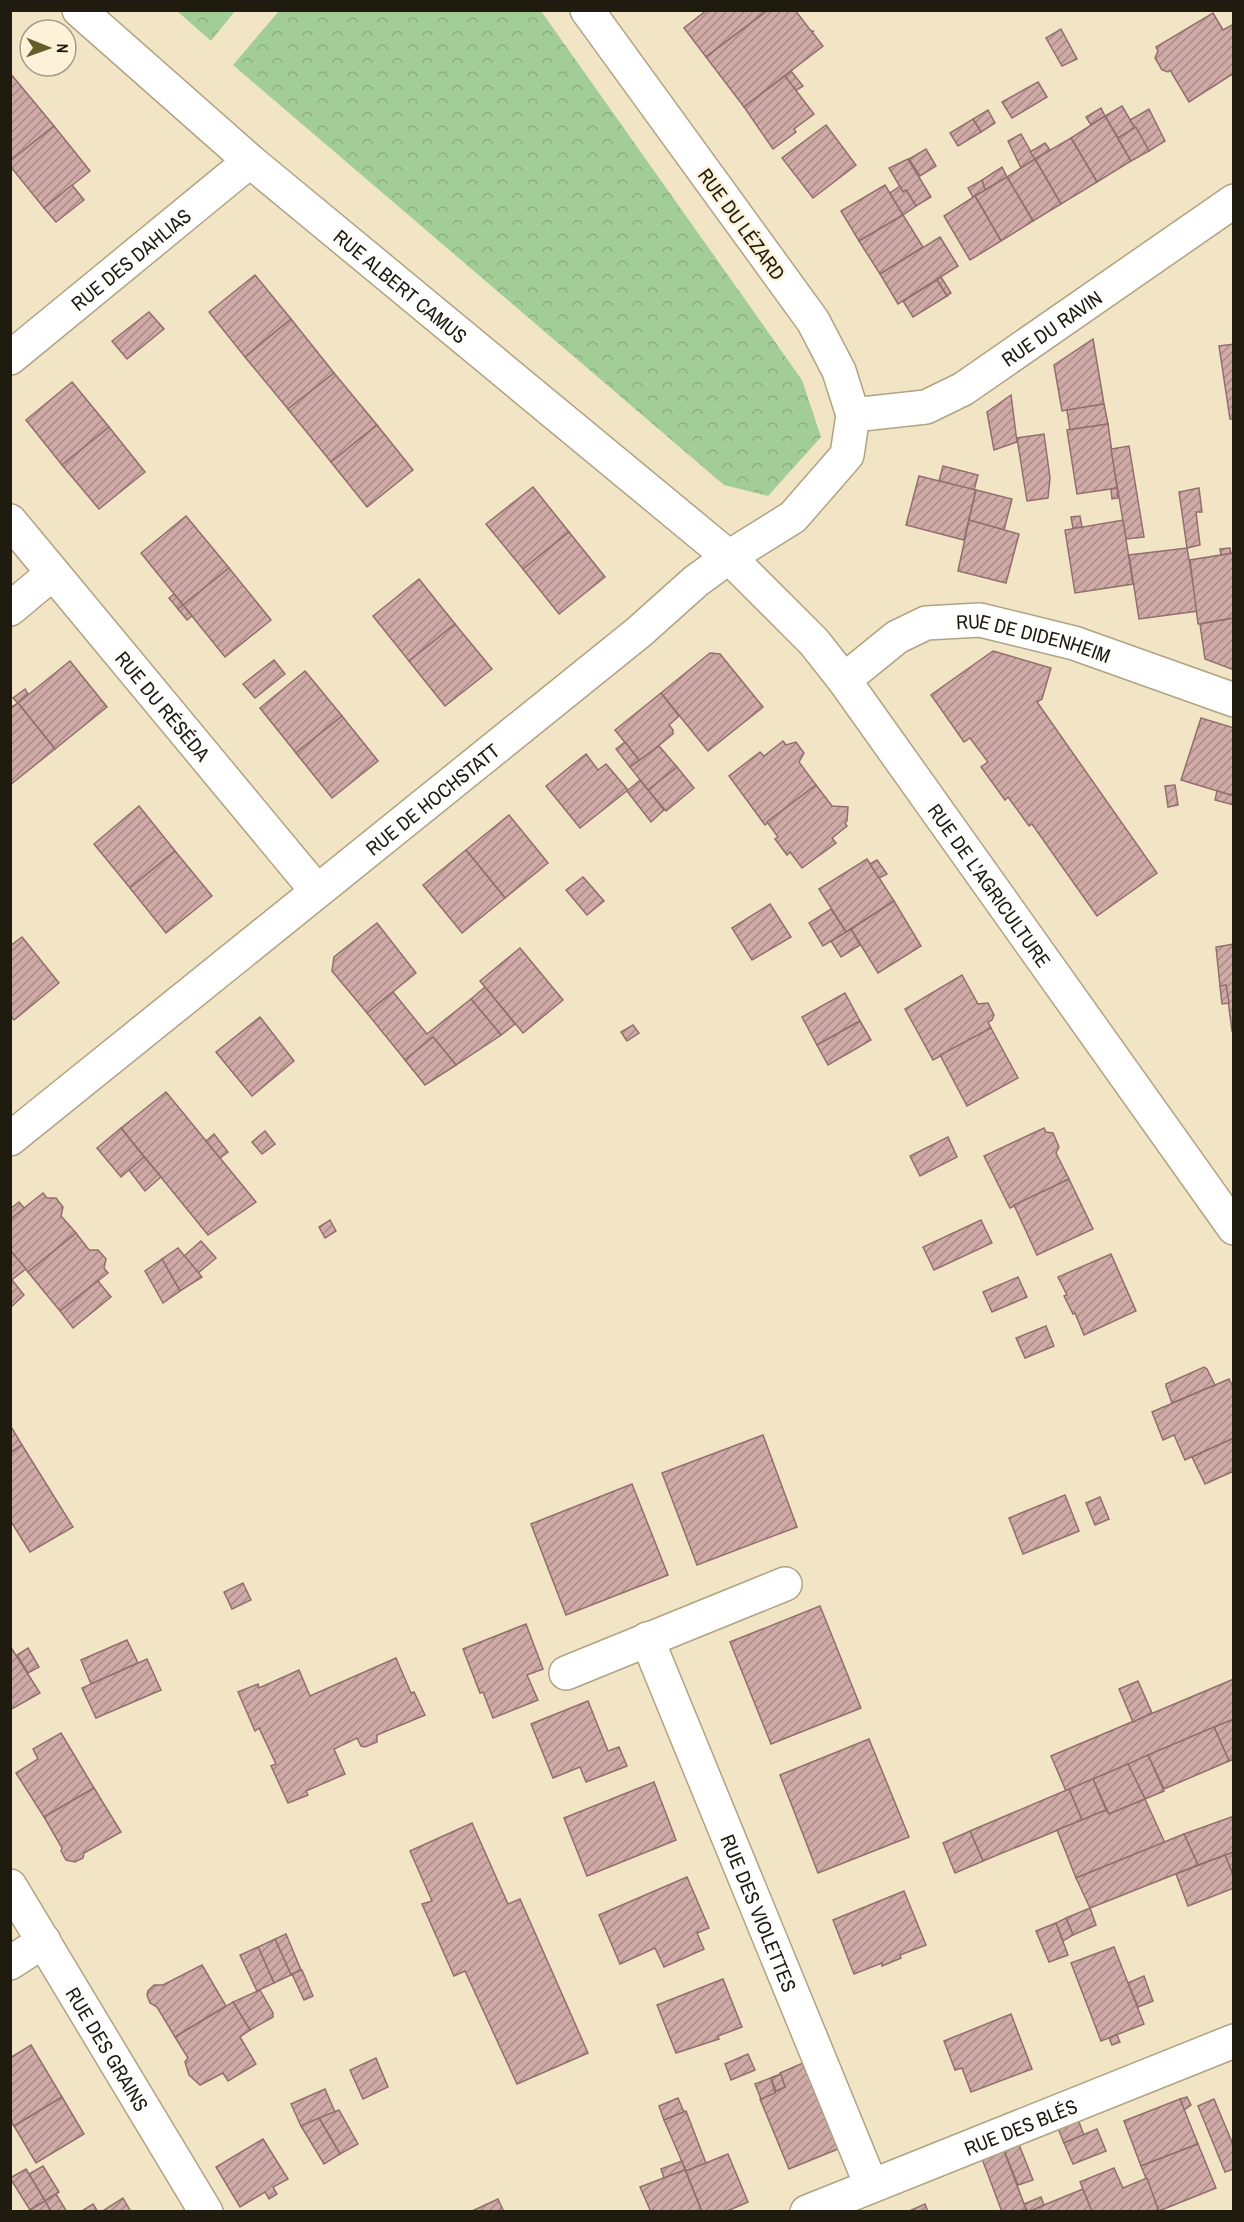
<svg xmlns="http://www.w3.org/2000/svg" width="1244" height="2222" font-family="'Archivo Narrow',sans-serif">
<defs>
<pattern id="park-crowns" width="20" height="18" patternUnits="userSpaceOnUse" patternTransform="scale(1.5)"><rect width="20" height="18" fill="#a3cd97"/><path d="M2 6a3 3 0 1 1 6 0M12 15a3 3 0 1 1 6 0" fill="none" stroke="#8caf81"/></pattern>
<pattern id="building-hatch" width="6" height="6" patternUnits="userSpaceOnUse" patternTransform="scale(1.5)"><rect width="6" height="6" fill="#d0aaa7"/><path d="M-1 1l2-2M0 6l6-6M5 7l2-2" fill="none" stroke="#a88a86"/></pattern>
</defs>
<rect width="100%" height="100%" fill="#f2e5c5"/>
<g fill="url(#park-crowns)">
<polygon points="177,11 235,11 211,41"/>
<polygon points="279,11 541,11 802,380 821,437 768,496 724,485 233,65"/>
</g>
<g fill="url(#building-hatch)" stroke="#926f6d" stroke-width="1.5">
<polygon points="707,10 768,10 706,57 684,28"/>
<polygon points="768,10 795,10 811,31 814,31 812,32 823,46 744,107 706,57"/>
<polygon points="1213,13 1223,30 1234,24 1234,73 1189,102 1170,70 1168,72 1162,70 1155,58 1158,51 1156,47"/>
<polygon points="1061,29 1077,59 1062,66 1046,38"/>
<polygon points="791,71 803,86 795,91 785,76"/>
<polygon points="10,73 54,126 10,161"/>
<polygon points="785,76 814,114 794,129 796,132 773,149 744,107"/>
<polygon points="1038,82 1047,97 1012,118 1002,102"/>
<polygon points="1122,106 1135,128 1118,138 1105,116"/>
<polygon points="1101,108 1105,116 1091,125 1086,117"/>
<polygon points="1149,109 1165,141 1149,151 1130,120"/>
<polygon points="988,110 995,123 981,132 973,119"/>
<polygon points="1105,116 1131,161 1097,182 1071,138"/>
<polygon points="973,119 981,132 958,146 950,133"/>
<polygon points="826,125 856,165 813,198 782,158"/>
<polygon points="54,126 90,171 44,208 10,166 10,161"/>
<polygon points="1136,127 1149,151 1131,161 1118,138"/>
<polygon points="1021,134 1035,159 1021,168 1008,141"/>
<polygon points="1071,138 1097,182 1061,204 1035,159"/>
<polygon points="1045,143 1050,150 1035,159 1030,152"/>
<polygon points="926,149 936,166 920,176 909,159"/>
<polygon points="908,159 931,197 916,206 906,190 903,192 889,168"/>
<polygon points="1035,159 1061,204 1033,221 1007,177"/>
<polygon points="1002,167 1007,177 985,190 982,180"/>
<polygon points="1007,177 1033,221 1001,241 975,196"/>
<polygon points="982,180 985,190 973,197 968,188"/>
<polygon points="72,185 84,200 56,222 44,208"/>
<polygon points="885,185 903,215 859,241 841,211"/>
<polygon points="900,186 903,192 906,190 916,206 903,215 890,193"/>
<polygon points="975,196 1001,241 970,260 944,216"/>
<polygon points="903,215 923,247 880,274 859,241"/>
<polygon points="940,237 958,266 898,304 880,274"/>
<polygon points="255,275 291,319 245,357 209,312"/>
<polygon points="941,277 951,293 947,296 937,280"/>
<polygon points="937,280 947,296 913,317 903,301"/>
<polygon points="149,312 164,329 127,359 112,341"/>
<polygon points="291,319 334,373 288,409 245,357"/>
<polygon points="1093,339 1104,404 1062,411 1054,365"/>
<polygon points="1234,344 1234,419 1230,419 1219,346"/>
<polygon points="334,373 377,425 331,462 288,409"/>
<polygon points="72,382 109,427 62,465 26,420"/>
<polygon points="1011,395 1017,442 994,450 987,412"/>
<polygon points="1104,404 1108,424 1070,430 1067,410"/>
<polygon points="1108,424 1117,488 1077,494 1067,430"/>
<polygon points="377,425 413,470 367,507 331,462"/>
<polygon points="109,427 145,472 99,509 62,465"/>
<polygon points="1044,434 1050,478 1048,498 1027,501 1017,438"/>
<polygon points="1129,446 1144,537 1126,539 1111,449"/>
<polygon points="943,466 978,475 974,490 939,481"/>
<polygon points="919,476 976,490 964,540 906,525"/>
<polygon points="533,487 569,532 523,569 486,524"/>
<polygon points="1117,488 1118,498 1112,499 1111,489"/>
<polygon points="1199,488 1202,512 1196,512 1200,545 1187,548 1179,492"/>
<polygon points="976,490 1012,499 1004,530 969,520"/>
<polygon points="186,516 229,568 183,605 141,553"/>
<polygon points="1080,516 1082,527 1073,528 1071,517"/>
<polygon points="969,520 1019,534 1006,583 958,571"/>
<polygon points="1123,520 1133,584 1075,593 1065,530"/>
<polygon points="569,532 605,577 559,614 523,569"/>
<polygon points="1187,548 1198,611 1139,619 1129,555"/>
<polygon points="1230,548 1231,554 1221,555 1220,549"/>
<polygon points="1234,553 1234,618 1198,624 1190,560"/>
<polygon points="229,568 271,620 225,657 183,605"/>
<polygon points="419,579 455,624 409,661 373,616"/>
<polygon points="174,594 183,605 178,609 169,598"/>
<polygon points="183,605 192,616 187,620 178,609"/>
<polygon points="1234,618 1234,670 1205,659 1200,624"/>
<polygon points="455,624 492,669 445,706 409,661"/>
<polygon points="993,651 1051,668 1042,699 1037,702 1157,873 1097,916 1032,824 1029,826 1008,797 1005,800 981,767 988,762 970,738 964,742 931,695"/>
<polygon points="710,653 720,654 763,707 708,751 661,693"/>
<polygon points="274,660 285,674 255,698 243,684"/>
<polygon points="70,661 107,707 55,749 18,703"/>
<polygon points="305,671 342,716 296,753 260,708"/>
<polygon points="25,689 28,694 18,703 13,698"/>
<polygon points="661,693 679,716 669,725 673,730 673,734 640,761 615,730"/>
<polygon points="18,703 55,749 10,785 10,708"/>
<polygon points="342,716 378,761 332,798 296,753"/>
<polygon points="1201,718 1234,728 1234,796 1181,780"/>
<polygon points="783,741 786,745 796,742 804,753 799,762 816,785 765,825 729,776 760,752 764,756"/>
<polygon points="625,742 639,760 630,767 616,749"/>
<polygon points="659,746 677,767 648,790 630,767"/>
<polygon points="586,754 598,770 606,764 628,790 580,828 546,786"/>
<polygon points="677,767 694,788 666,811 648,790"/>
<polygon points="640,780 664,810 651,822 627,791"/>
<polygon points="816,785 832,806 848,807 847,821 845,823 847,826 832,838 836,843 802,868 790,852 787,855 775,839 778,837 767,822"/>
<polygon points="1175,785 1178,805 1168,807 1165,786"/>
<polygon points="1217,791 1234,796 1234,805 1215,800"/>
<polygon points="139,806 175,851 130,888 94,844"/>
<polygon points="509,815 548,863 505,898 466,850"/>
<polygon points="466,850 505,898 462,933 423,885"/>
<polygon points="175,851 212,896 166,933 130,888"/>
<polygon points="867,859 894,901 846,932 819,889"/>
<polygon points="877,860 887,874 879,878 870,864"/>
<polygon points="583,877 604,901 587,915 566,890"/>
<polygon points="894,901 921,946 878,973 851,929"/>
<polygon points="770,904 791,937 752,960 732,928"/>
<polygon points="831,909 846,932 823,946 809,923"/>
<polygon points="377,923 416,973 367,1013 332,971 334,957"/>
<polygon points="851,929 860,945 841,957 831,941"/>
<polygon points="22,937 59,983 14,1020 10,1015 10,946"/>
<polygon points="1234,944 1234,1031 1232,1031 1226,985 1220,986 1216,947"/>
<polygon points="520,948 563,1000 523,1033 480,981"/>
<polygon points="962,975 978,1004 988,1003 994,1015 992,1020 988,1022 991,1028 933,1060 905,1009"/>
<polygon points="1226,985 1229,1003 1222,1004 1220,986"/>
<polygon points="485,987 515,1024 501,1035 471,999"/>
<polygon points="393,992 427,1034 471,999 501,1035 456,1065 433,1037 405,1060 367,1013"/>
<polygon points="845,993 860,1021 817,1045 802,1017"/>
<polygon points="260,1017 294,1061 252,1096 216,1052"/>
<polygon points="860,1021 871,1040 828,1065 817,1045"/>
<polygon points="633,1025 639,1033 627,1041 621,1032"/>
<polygon points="991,1028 1018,1078 967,1106 940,1055"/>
<polygon points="433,1037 456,1065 425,1085 405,1060"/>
<polygon points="166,1092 256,1202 208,1235 121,1128"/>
<polygon points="121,1128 144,1157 121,1177 97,1148"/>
<polygon points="1044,1128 1046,1132 1053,1133 1059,1147 1056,1153 1069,1179 1010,1208 984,1156"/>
<polygon points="265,1131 275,1144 262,1154 252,1142"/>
<polygon points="214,1134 228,1152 220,1158 206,1141"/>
<polygon points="948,1137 957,1157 920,1176 910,1156"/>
<polygon points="144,1157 161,1177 145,1191 129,1170"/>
<polygon points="1069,1179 1093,1229 1037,1255 1014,1205"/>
<polygon points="43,1193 47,1198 56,1198 63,1207 61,1216 76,1233 28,1272 10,1250 10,1219"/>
<polygon points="19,1202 24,1208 11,1219 10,1209"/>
<polygon points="330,1220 336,1231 325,1238 319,1227"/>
<polygon points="981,1220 992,1243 934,1270 923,1247"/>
<polygon points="76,1233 89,1250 98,1250 106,1259 104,1268 108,1273 60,1311 28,1272"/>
<polygon points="201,1241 216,1258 198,1273 184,1256"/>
<polygon points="178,1248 202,1277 180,1291 162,1259"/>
<polygon points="10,1250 26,1269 10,1281"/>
<polygon points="1111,1254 1136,1311 1084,1335 1075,1313 1073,1314 1064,1296 1067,1295 1058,1277"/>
<polygon points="162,1259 180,1291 163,1303 145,1271"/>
<polygon points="1018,1277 1027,1297 992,1312 983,1292"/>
<polygon points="12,1280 24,1295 11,1307 10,1281"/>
<polygon points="98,1281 111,1297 73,1328 60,1311"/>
<polygon points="1046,1326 1054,1346 1025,1358 1016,1338"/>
<polygon points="1204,1367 1207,1369 1215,1385 1172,1403 1166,1386 1166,1384"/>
<polygon points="1229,1379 1234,1389 1234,1438 1185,1460 1174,1435 1163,1440 1152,1412"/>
<polygon points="10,1425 22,1445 10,1453"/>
<polygon points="763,1435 797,1527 697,1565 662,1473"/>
<polygon points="1234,1438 1234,1471 1205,1484 1192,1457"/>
<polygon points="22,1445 73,1527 30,1552 10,1520 10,1453"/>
<polygon points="632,1484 668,1575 566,1615 531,1524"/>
<polygon points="1065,1495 1079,1531 1023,1554 1009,1518"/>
<polygon points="1100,1497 1109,1519 1095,1525 1086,1503"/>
<polygon points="243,1583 251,1600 232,1609 224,1592"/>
<polygon points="820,1606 861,1708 771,1744 730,1642"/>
<polygon points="526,1624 543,1669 527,1675 538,1700 493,1718 483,1692 480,1693 463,1649"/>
<polygon points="127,1640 138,1663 91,1684 81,1660"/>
<polygon points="10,1646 40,1693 10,1710"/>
<polygon points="28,1648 39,1667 28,1673 17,1655"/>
<polygon points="396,1658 411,1693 414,1692 425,1715 377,1735 377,1742 365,1747 361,1746 357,1738 334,1749 345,1774 306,1791 308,1795 288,1803 271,1766 276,1764 259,1728 255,1731 238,1692 258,1684 259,1688 299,1670 310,1696"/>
<polygon points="147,1659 161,1690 96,1718 82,1688"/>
<polygon points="1234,1679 1234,1719 1066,1791 1051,1756"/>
<polygon points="1138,1681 1152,1713 1133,1722 1119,1689"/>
<polygon points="588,1701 608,1751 619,1747 627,1766 586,1782 580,1767 553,1778 531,1724"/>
<polygon points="1234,1719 1234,1759 1229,1761 1214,1727"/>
<polygon points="1214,1727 1229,1761 1164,1789 1148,1755"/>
<polygon points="61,1733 94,1788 44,1817 16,1773 38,1759 33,1749"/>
<polygon points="869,1739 909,1837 818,1873 780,1775"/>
<polygon points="1148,1755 1164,1791 1145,1799 1128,1764"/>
<polygon points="1128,1764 1145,1799 1109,1814 1093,1779"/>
<polygon points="1093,1779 1106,1810 1082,1820 1069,1789"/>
<polygon points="654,1782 676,1840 587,1876 564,1818"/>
<polygon points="94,1788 121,1832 84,1853 83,1858 75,1862 66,1860 61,1851 62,1848 44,1817"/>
<polygon points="1069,1789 1082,1820 983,1861 970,1831"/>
<polygon points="1145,1799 1165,1843 1076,1878 1057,1830 1106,1810 1109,1814"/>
<polygon points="1234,1816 1234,1852 1198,1865 1184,1834"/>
<polygon points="472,1823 508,1904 520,1899 588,2053 517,2084 465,1971 454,1976 422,1904 432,1901 410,1851"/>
<polygon points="970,1831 983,1861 955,1873 943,1843"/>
<polygon points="1184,1834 1198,1865 1090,1908 1076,1878"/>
<polygon points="1234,1852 1234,1877 1225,1855"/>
<polygon points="1225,1855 1234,1877 1234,1888 1188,1906 1176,1874"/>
<polygon points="687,1877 709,1928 697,1933 704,1949 664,1967 655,1948 620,1964 599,1915"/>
<polygon points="904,1891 926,1945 900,1955 901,1958 882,1966 882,1963 854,1974 833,1920"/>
<polygon points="1090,1908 1096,1925 1073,1935 1066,1918"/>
<polygon points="1066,1918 1073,1935 1063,1941 1056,1923"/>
<polygon points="1056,1923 1068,1955 1049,1962 1036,1931"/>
<polygon points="286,1934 301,1970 291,1975 275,1939"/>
<polygon points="275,1939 291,1975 274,1983 258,1947"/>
<polygon points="258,1947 274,1983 257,1991 240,1955"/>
<polygon points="1114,1947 1144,2024 1101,2041 1071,1963"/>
<polygon points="202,1965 226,2006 175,2037 157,2007 150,2003 147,1995 148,1991 154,1985 163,1985"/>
<polygon points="302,1970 313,1996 304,2000 292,1974"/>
<polygon points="1144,1976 1153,2001 1138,2007 1128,1983"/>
<polygon points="723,1979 742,2027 718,2036 719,2039 676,2053 657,2005"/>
<polygon points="260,1990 273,2013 273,2017 250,2030 233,2002"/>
<polygon points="233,2002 250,2030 240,2037 256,2064 228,2081 223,2073 200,2085 189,2075 185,2062 188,2058 175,2037"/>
<polygon points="1011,2014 1032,2069 971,2092 962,2068 955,2070 944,2041"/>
<polygon points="1117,2035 1120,2042 1112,2045 1109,2038"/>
<polygon points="31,2045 62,2097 14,2126 10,2120 10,2058"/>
<polygon points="748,2054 755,2070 731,2080 725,2064"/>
<polygon points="376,2058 388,2087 363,2099 350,2070"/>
<polygon points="803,2063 838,2149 789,2169 760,2099 785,2087 780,2073"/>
<polygon points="781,2074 785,2087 776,2091 771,2078"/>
<polygon points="781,2074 771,2078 775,2093 761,2099 755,2084"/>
<polygon points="325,2089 335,2112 301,2126 291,2104"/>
<polygon points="62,2097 84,2134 36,2163 14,2126"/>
<polygon points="1187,2097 1191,2105 1184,2110 1180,2099"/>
<polygon points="678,2098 684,2112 664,2120 659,2106"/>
<polygon points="1180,2099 1198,2144 1141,2166 1124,2121"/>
<polygon points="1214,2099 1234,2147 1234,2169 1225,2172 1198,2106"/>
<polygon points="339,2110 358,2144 340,2154 319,2118"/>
<polygon points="686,2111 706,2163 686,2171 664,2120"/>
<polygon points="1077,2117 1084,2135 1064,2143 1057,2126"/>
<polygon points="319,2118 340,2154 324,2164 301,2126"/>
<polygon points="1097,2129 1106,2151 1073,2164 1064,2143"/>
<polygon points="263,2139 288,2179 273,2187 277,2194 269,2199 265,2192 240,2207 216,2167"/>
<polygon points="1018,2142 1033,2180 1018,2185 1003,2148"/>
<polygon points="1198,2144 1216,2188 1159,2211 1141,2166"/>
<polygon points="1003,2148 1026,2209 1019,2212 1002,2212 981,2156"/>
<polygon points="728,2154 748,2202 725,2212 702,2212 686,2171"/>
<polygon points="682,2161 685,2170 664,2178 661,2169"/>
<polygon points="43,2166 59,2192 45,2201 29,2174"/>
<polygon points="1114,2168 1123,2188 1147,2178 1159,2212 1092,2212 1080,2182"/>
<polygon points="26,2169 45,2201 30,2210 10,2178"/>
<polygon points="685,2170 702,2212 651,2212 640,2187"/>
<polygon points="1083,2189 1092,2212 1028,2212 1044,2205"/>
<polygon points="56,2194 67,2212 51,2212 45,2201"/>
<polygon points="1041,2197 1044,2205 1028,2212 1024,2204"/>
<polygon points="123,2198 131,2212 101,2212"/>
<polygon points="498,2199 504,2212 470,2212"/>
<polygon points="45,2201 51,2212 31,2212 30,2210"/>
<polygon points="93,2204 98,2212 80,2212"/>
<polygon points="925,2204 928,2212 907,2212"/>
</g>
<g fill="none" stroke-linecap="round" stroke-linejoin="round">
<defs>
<g id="street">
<path id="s1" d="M79 10 250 161 729 557 814 642 844 680 1234 1228"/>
<path id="s2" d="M10 358 250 161"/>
<path id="s3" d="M853 415 926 407 963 389 1234 201"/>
<path id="s4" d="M10 521 317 891"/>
<polyline points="10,609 53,573"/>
<path id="s5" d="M844 680 897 637 926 623 980 620 1074 643 1234 700"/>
<path id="s6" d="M10 1139 639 632 696 581 729 557 793 517 847 455 853 415 839 371 813 321 587 10"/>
<path id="s7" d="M647 1639 871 2185"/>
<polyline points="566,1673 785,1584"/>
<polyline points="10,1963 44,1941"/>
<path id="s8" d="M807 2212 1234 2041"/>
</g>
<g id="secondary">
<path id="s9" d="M10 1886 206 2212"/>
</g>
</defs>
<use href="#street" stroke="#b0a384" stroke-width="36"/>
<use href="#secondary" stroke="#b0a384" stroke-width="36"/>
<use href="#street" stroke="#fff" stroke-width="33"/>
<use href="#secondary" stroke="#fff" stroke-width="33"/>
</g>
<g text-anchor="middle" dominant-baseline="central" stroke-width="5" stroke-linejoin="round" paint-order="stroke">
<g font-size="20" fill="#201b0f" stroke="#fdf2d8">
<text transform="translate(742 224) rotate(54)">RUE DU LÉZARD</text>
<text stroke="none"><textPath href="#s2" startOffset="156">RUE DES DAHLIAS</textPath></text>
<text stroke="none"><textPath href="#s1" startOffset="424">RUE ALBERT CAMUS</textPath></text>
<text stroke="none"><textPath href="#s3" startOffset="222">RUE DU RAVIN</textPath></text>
<text stroke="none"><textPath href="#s5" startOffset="210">RUE DE DIDENHEIM</textPath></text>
<text stroke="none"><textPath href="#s4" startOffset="240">RUE DU RÉSÉDA</textPath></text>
<text stroke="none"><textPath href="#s6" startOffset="542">RUE DE HOCHSTATT</textPath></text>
<text stroke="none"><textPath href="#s1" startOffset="1270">RUE DE L'AGRICULTURE</textPath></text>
<text stroke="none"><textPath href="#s7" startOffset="296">RUE DES VIOLETTES</textPath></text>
<text stroke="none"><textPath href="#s9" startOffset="190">RUE DES GRAINS</textPath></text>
<text stroke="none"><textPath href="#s8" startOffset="230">RUE DES BLÉS</textPath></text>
</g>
</g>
<rect width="1244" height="2222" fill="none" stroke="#201b0f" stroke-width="24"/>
<g transform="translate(48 48) rotate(91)"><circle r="28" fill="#fdf2d8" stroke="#a59c88" stroke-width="1.5"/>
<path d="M0-4.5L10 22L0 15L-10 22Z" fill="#635e2a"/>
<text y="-9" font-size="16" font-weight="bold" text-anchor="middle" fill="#201b0f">N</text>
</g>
</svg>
